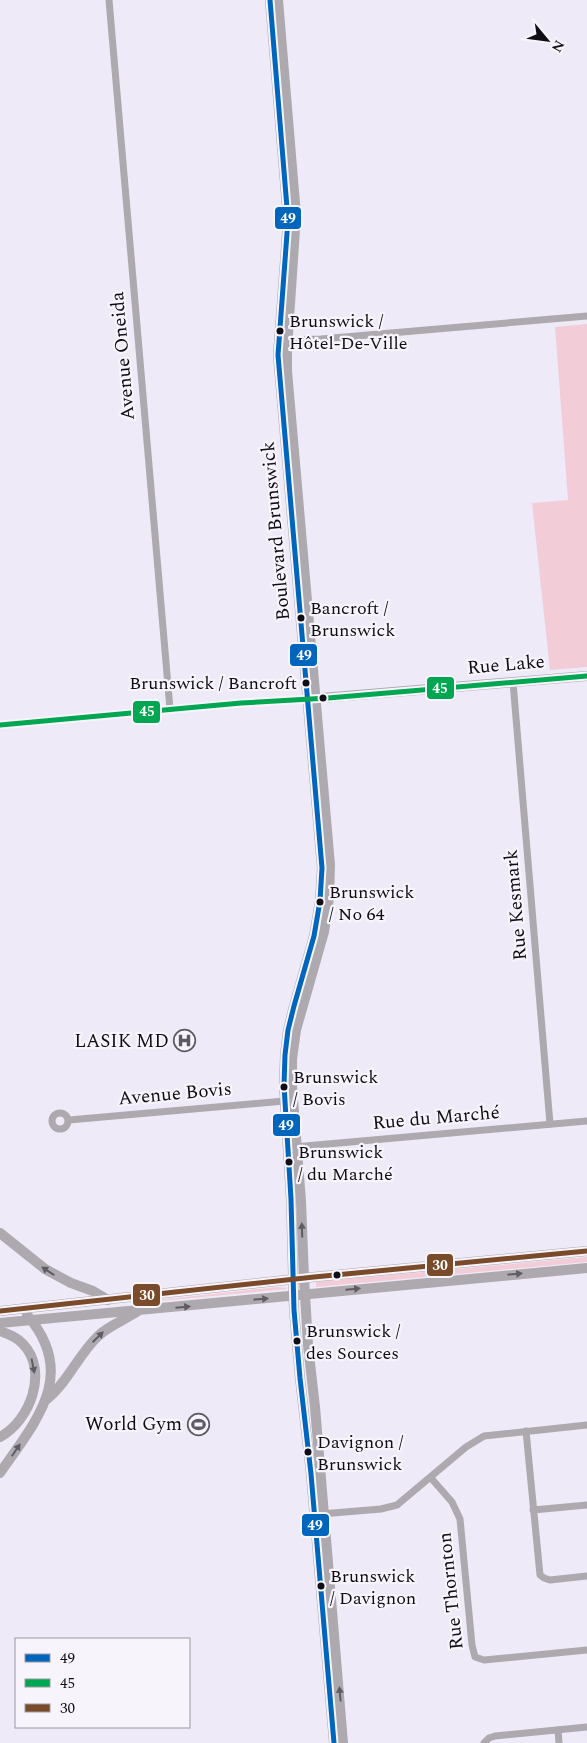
<svg xmlns="http://www.w3.org/2000/svg" width="587" height="1743" font-family="Spectral,serif">
<rect width="100%" height="100%" fill="#eeeaf7"/>
<g fill="#f2cdd7">
<polygon points="587,324 587,667 550,670 532,503 568,500 555,327"/>
<polygon points="587,1257 587,1262 316,1287 316,1282"/>
<polygon points="277,1287 287,1288 287,1289 159,1301 159,1300"/>
</g>
<g fill="none" stroke-linecap="round" stroke-linejoin="round">
<g stroke="#aea9ae" stroke-width="7">
<polyline points="109,0 170,709"/>
<polyline points="284,340 321,339 587,316"/>
<polyline points="513,682 550,1124"/>
<polyline points="0,725 241,703 308,699"/>
<circle cx="60" cy="1121" r="8"/>
<polyline points="69,1120 284,1101"/>
<polyline points="294,1147 587,1121"/>
<polyline points="526,1431 540,1575 544,1578 550,1580 587,1576"/>
<polyline points="431,1478 452,1502 460,1519 472,1645 475,1657 484,1660 587,1650"/>
<polyline points="533,1510 587,1505"/>
<polyline points="321,1514 381,1509 397,1505 466,1447 484,1436 587,1425"/>
<polyline points="558,1730 559,1743"/>
<polyline points="484,1743 489,1738 495,1736 587,1727"/>
</g>
<g stroke="#ada9af" stroke-width="10">
<polyline points="270,0 288,220 278,355 322,868 320,901 314,936 294,1006 288,1030 285,1055 284,1085 291,1199 294,1310 300,1378 311,1474 334,1743"/>
<polyline points="278,0 296,215 287,348 287,371 330,865 329,898 324,932 296,1030 292,1059 292,1087 301,1201 304,1278 308,1345 315,1407 343,1743"/>
<polyline points="309,699 587,676"/>
<polyline points="0,1233 45,1269 71,1283 93,1291 108,1300"/>
<polyline points="0,1311 314,1277 587,1251"/>
<polyline points="0,1323 587,1268"/>
<path d="M0 1331C8 1334 17 1337 23 1344 49 1371 30 1421 0 1437"/>
<path d="M47 1399C68 1382 78 1355 98 1336 110 1325 125 1320 138 1311"/>
<path d="M0 1473C35 1422 79 1375 27 1315"/>
</g>
<defs>
<polyline id="bus-1" points="270,0 288,220 278,355 322,868 320,901 314,936 294,1006 288,1030 285,1055 284,1085 291,1199 294,1310 300,1378 311,1474 334,1743"/>
<polyline id="bus-2" points="0,725 241,703 328,698 587,676"/>
<polyline id="bus-3" points="0,1311 314,1277 587,1251"/>
</defs>
<use href="#bus-1" stroke="#f7f5fb" stroke-width="9"/>
<use href="#bus-2" stroke="#f7f5fb" stroke-width="9"/>
<use href="#bus-3" stroke="#f7f5fb" stroke-width="9"/>
<use href="#bus-1" stroke="#0065bd" stroke-width="5"/>
<use href="#bus-2" stroke="#00a651" stroke-width="5"/>
<use href="#bus-3" stroke="#7a4b2a" stroke-width="5"/>
</g>
<defs><path id="oneway-solid" d="M-6-.8H1V-3.2L6.5 0L1 3.2V.8H-6Z" transform="scale(1.25)"/></defs>
<g fill="#5f5b63">
<use href="#oneway-solid" transform="translate(302 1230) rotate(-92)"/>
<use href="#oneway-solid" transform="translate(48 1271) rotate(-147)"/>
<use href="#oneway-solid" transform="translate(515 1274) rotate(-5)"/>
<use href="#oneway-solid" transform="translate(353 1289) rotate(-5)"/>
<use href="#oneway-solid" transform="translate(261 1299) rotate(-5)"/>
<use href="#oneway-solid" transform="translate(183 1307) rotate(-5)"/>
<use href="#oneway-solid" transform="translate(98 1337) rotate(-44)"/>
<use href="#oneway-solid" transform="translate(33 1366) rotate(79)"/>
<use href="#oneway-solid" transform="translate(16 1450) rotate(-56)"/>
<use href="#oneway-solid" transform="translate(340 1694) rotate(-95)"/>
</g>
<defs>
<symbol id="hospital-ring" viewBox="-11 -11 22 22"><circle r="9.5" fill="#f7f5fb" stroke="#5e5a65" stroke-width="1.5"/><path d="M-5-5h3v3.5h4V-5h3V5h-3V1.5h-4V5h-3Z" fill="#5e5a65"/></symbol>
<symbol id="stadium-ring" viewBox="-11 -11 22 22"><circle r="9.5" fill="#f7f5fb" stroke="#5e5a65" stroke-width="1.5"/><path d="M0-5a6.5 5 0 1 0 0 10a6.5 5 0 1 0 0-10ZM-3.5-1.8h7v3.6h-7Z" fill="#5e5a65"/></symbol>
</defs>
<g fill-rule="evenodd">
<use href="#hospital-ring" x="172" y="1028" width="25" height="25"/>
<use href="#stadium-ring" x="186" y="1412" width="25" height="25"/>
</g>
<g fill="#110d17" stroke="#f7f5fb" stroke-width="2">
<circle cx="280" cy="331" r="4.5"/>
<circle cx="301" cy="618" r="4.5"/>
<circle cx="306" cy="683" r="4.5"/>
<circle cx="323" cy="698" r="4.5"/>
<circle cx="320" cy="902" r="4.5"/>
<circle cx="284" cy="1087" r="4.5"/>
<circle cx="289" cy="1162" r="4.5"/>
<circle cx="337" cy="1275" r="4.5"/>
<circle cx="297" cy="1341" r="4.5"/>
<circle cx="308" cy="1452" r="4.5"/>
<circle cx="321" cy="1586" r="4.5"/>
</g>
<g text-anchor="middle" dominant-baseline="central" stroke-width="4.5" stroke-linejoin="round" paint-order="stroke">
<g font-size="18" fill="#110d17" stroke="#f7f5fb" text-anchor="start">
<text x="289" y="321">Brunswick /<tspan x="289" dy="22">Hôtel-De-Ville</tspan></text>
<text x="310" y="608">Bancroft /<tspan x="310" dy="22">Brunswick</tspan></text>
<text x="297" y="683" text-anchor="end">Brunswick / Bancroft</text>
<text x="329" y="892">Brunswick<tspan x="329" dy="22">/ No 64</tspan></text>
<text x="293" y="1077">Brunswick<tspan x="293" dy="22">/ Bovis</tspan></text>
<text x="298" y="1152">Brunswick<tspan x="298" dy="22">/ du Marché</tspan></text>
<text x="306" y="1331">Brunswick /<tspan x="306" dy="22">des Sources</tspan></text>
<text x="317" y="1442">Davignon /<tspan x="317" dy="22">Brunswick</tspan></text>
<text x="330" y="1576">Brunswick<tspan x="330" dy="22">/ Davignon</tspan></text>
</g>
<g font-size="19" fill="#110d17" stroke="#f7f5fb">
<text transform="translate(123 356) rotate(-95)">Avenue Oneida</text>
<text transform="translate(276 531) rotate(-95)">Boulevard Brunswick</text>
<text transform="translate(506 665) rotate(-5)">Rue Lake</text>
<text transform="translate(516 905) rotate(-95)">Rue Kesmark</text>
<text transform="translate(175 1094) rotate(-5)">Avenue Bovis</text>
<text transform="translate(436 1118) rotate(-5)">Rue du Marché</text>
<text transform="translate(451 1591) rotate(-96)">Rue Thornton</text>
</g>
<g font-size="19" fill="#110d17" stroke="#f7f5fb" text-anchor="end">
<text x="169" y="1041">LASIK MD</text>
<text x="182" y="1424">World Gym</text>
</g>
</g>
<g stroke="#f7f5fb" stroke-width="2">
<rect x="274" y="206" width="28" height="24" rx="5" fill="#0065bd"/>
<rect x="289" y="643" width="29" height="24" rx="5" fill="#0065bd"/>
<rect x="426" y="676" width="29" height="24" rx="5" fill="#00a651"/>
<rect x="132" y="700" width="29" height="24" rx="5" fill="#00a651"/>
<rect x="272" y="1113" width="29" height="24" rx="5" fill="#0065bd"/>
<rect x="426" y="1253" width="28" height="24" rx="5" fill="#7a4b2a"/>
<rect x="132" y="1283" width="29" height="24" rx="5" fill="#7a4b2a"/>
<rect x="301" y="1513" width="29" height="24" rx="5" fill="#0065bd"/>
</g>
<g font-size="14" text-anchor="middle" font-weight="bold" fill="#fff">
<text x="288" y="223">49</text>
<text x="304" y="660">49</text>
<text x="440" y="693">45</text>
<text x="147" y="716">45</text>
<text x="286" y="1130">49</text>
<text x="440" y="1270">30</text>
<text x="147" y="1300">30</text>
<text x="315" y="1530">49</text>
</g>
<rect x="15" y="1638" width="175" height="90" fill="#f7f5fb" stroke="#9b98a0"/>
<rect x="25" y="1654" width="25" height="8" fill="#0065bd" stroke="#9b98a0"/>
<text x="60" y="1663" font-size="15" fill="#110d17">49</text>
<rect x="25" y="1679" width="25" height="8" fill="#00a651" stroke="#9b98a0"/>
<text x="60" y="1688" font-size="15" fill="#110d17">45</text>
<rect x="25" y="1704" width="25" height="8" fill="#7a4b2a" stroke="#9b98a0"/>
<text x="60" y="1713" font-size="15" fill="#110d17">30</text>
<g transform="translate(547 40) rotate(119)" stroke="#f7f5fb" stroke-width="4" paint-order="stroke">
<path d="M0-4L9 19L0 12L-9 19Z" fill="#110d17"/>
<text y="-8" font-size="14" font-weight="bold" text-anchor="middle" fill="#110d17">N</text>
</g>
</svg>
